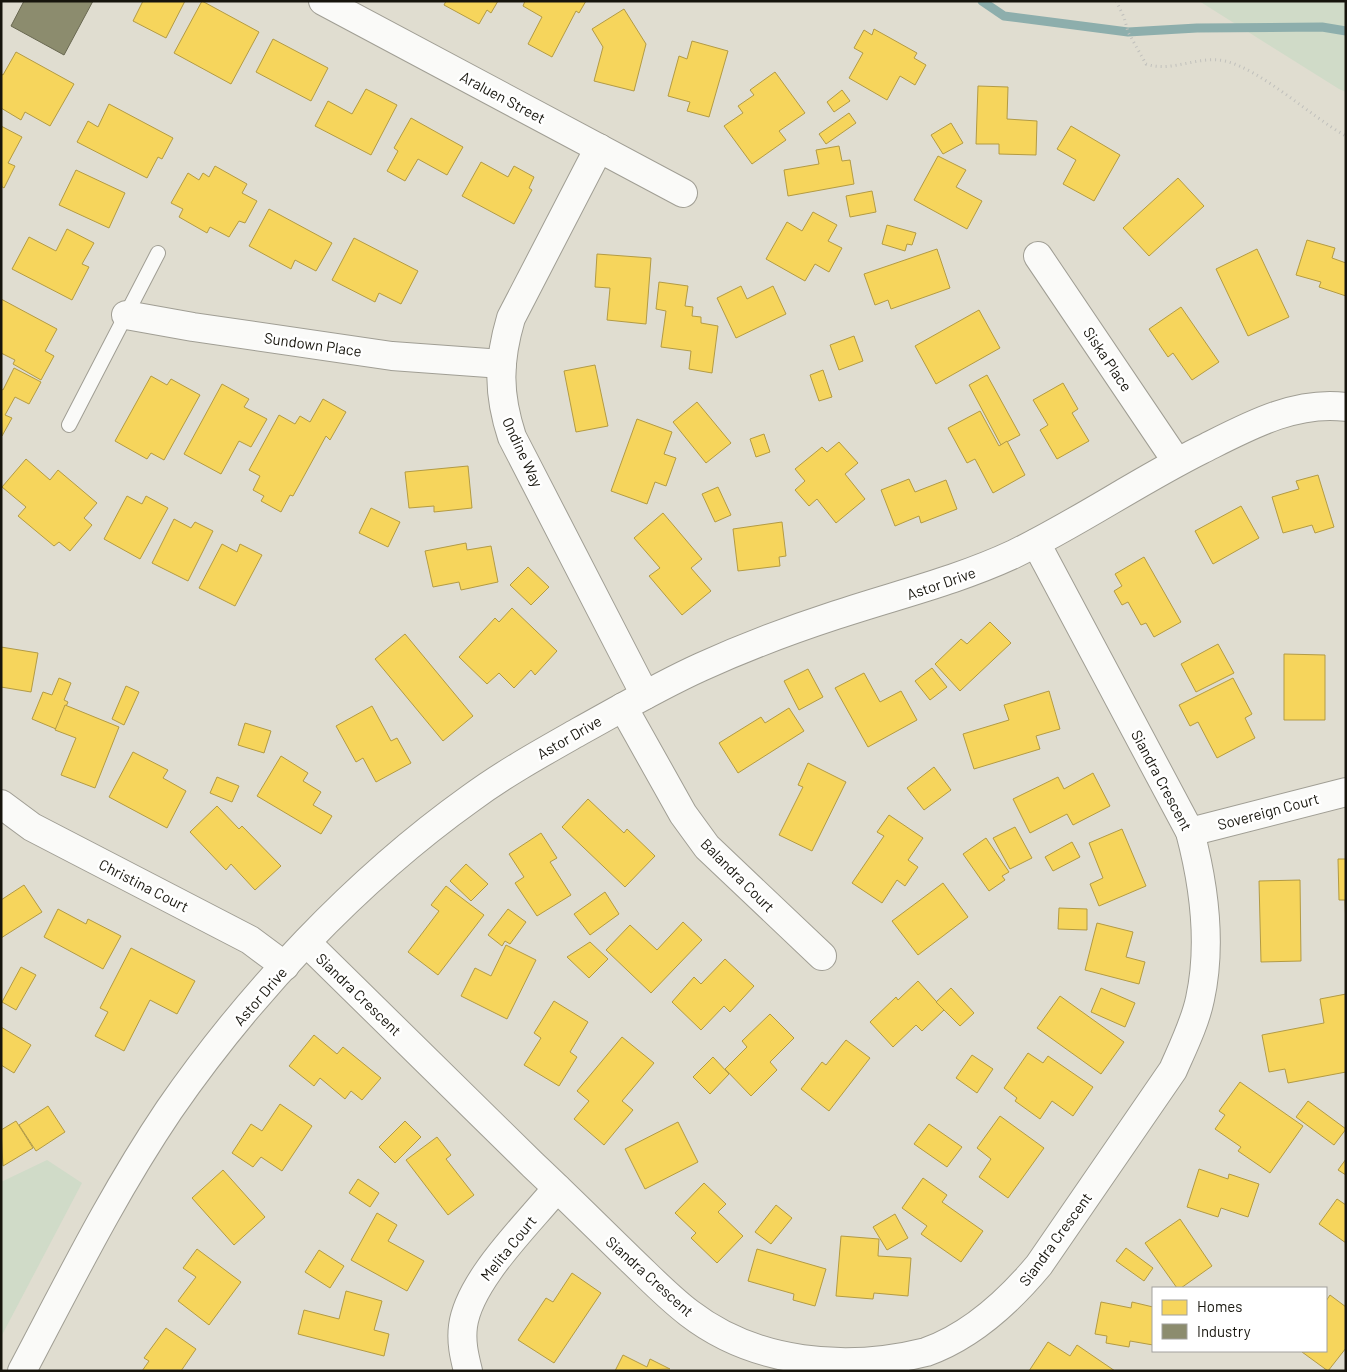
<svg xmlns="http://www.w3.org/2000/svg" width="1347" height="1372" font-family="Barlow,sans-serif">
<rect width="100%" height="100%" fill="#e0ddd0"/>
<g fill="#d0dbc8">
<polygon points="1199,1 1346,1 1346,92 1339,89"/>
<polygon points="47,1160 82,1183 1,1337 1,1182"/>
</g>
<g fill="#f6d55c" stroke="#b39b44">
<polygon points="143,1 185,1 166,38 133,21"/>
<polygon points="202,1 259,32 231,84 174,53"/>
<polygon points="446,1 498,1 491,13 487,10 479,24 444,5"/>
<polygon points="525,1 586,1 579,13 576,11 552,57 528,44 542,17 523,6"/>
<polygon points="624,9 646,44 634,91 594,81 603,47 592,29"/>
<polygon points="874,29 917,53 914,58 926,65 915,85 900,76 887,100 849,78 863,53 854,48 864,30 872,35"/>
<polygon points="273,39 328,68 311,101 256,72"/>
<polygon points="692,41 728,51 709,117 687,111 690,102 668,96 679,56 687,59"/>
<polygon points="16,52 74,84 50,126 25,112 21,120 1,108 1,74 3,75"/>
<polygon points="775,72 805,113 779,131 786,140 752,164 724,126 743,113 738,106 754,95 750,90"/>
<polygon points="978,86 1008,87 1007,119 1037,121 1036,155 999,154 999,144 976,144"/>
<polygon points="366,89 397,105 371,155 315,126 328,101 352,114"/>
<polygon points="842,90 850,101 834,112 827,102"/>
<polygon points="109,104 173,138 162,159 158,157 147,178 77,142 88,121 98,127"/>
<polygon points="849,113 856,123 826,144 819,134"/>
<polygon points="411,118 463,147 447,175 418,159 405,181 387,171 398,151 394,148"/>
<polygon points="951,123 963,143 943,154 931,135"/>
<polygon points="1,126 22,137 8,163 15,166 4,188 1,186"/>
<polygon points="1071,126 1120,155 1094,201 1063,184 1076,160 1057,149"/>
<polygon points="839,146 842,161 850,160 854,184 788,196 784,170 819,164 816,150"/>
<polygon points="938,156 966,170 956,187 982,201 967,229 914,200"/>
<polygon points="481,162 508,177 514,166 534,177 529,188 532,190 514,224 462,196"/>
<polygon points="215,166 247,184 242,193 257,201 245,223 239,221 229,237 210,227 207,233 179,217 183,209 171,203 188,173 199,180 203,173 209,177"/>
<polygon points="76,170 125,193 109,228 59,205"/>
<polygon points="1178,178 1204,206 1149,256 1123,228"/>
<polygon points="872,191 876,212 850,217 846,196"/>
<polygon points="269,209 332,243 316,271 295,260 291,269 249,246"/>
<polygon points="813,212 837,225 828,241 842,248 829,272 815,264 805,281 766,259 787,222 802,231"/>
<polygon points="887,225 916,233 912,245 907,244 905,251 882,244"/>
<polygon points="67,229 94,243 82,264 89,267 72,300 12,269 29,237 56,251"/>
<polygon points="354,238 418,271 401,304 379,293 375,302 332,280"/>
<polygon points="1307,240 1335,248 1332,258 1346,263 1346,296 1319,287 1321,282 1296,275"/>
<polygon points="937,249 950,288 891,309 888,300 875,305 864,274"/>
<polygon points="1257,249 1289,317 1248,336 1216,269"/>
<polygon points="597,254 651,258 646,324 607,320 610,288 595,287"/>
<polygon points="659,282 688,286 685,306 693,307 692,316 701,317 701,323 718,326 712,373 689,369 691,351 661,347 666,311 656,309"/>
<polygon points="741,286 747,299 773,286 786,314 736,338 717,298"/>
<polygon points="1,299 57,329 45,351 54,356 41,380 13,364 15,360 1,353"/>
<polygon points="1181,307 1219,362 1192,380 1173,353 1168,357 1149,329"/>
<polygon points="979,310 1000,348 936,384 915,346"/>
<polygon points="854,336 863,361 839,370 830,345"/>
<polygon points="595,365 608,426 576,432 564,371"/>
<polygon points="14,368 41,382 29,404 15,397 5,415 12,418 2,436 1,389 3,390"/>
<polygon points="823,370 832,397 819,401 810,375"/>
<polygon points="987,375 1020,435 1001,445 969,385"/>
<polygon points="151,376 167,385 171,379 200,395 164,460 151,453 147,459 115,441"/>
<polygon points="1063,383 1078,409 1072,413 1089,441 1057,459 1040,430 1048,425 1033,400"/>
<polygon points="222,384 249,399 244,407 267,419 251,447 239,441 221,474 184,454"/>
<polygon points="323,399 346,412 330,440 326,436 293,496 290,495 281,512 261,501 264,496 253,490 260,476 249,470 279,415 295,424 300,416 310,422"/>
<polygon points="697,402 731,443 706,463 673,422"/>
<polygon points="980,411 999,446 1007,441 1025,475 993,493 975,459 967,463 948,428"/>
<polygon points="637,419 672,432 664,454 676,458 666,486 655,482 647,504 611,491"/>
<polygon points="764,434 770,452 756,457 750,439"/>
<polygon points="839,442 858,463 845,474 865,499 836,523 817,499 809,506 795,490 805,481 795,469 822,447 827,452"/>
<polygon points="26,459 50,480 58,470 97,503 84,518 92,525 70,551 59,542 54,546 18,516 26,507 2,487"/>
<polygon points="468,466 472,508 434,512 434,506 409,508 405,472"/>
<polygon points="1318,475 1334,527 1315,533 1312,525 1283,533 1272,497 1299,489 1296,481"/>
<polygon points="909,479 915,492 946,480 957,509 921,523 919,516 895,526 881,490"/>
<polygon points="718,487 731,515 715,522 702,494"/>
<polygon points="127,496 142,504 146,496 168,508 140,559 104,539"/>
<polygon points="1241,506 1259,538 1213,564 1195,531"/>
<polygon points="371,508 400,522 388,547 359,533"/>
<polygon points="663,513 702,559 691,568 711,591 682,615 649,576 660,568 634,538"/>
<polygon points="174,519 191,528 195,522 213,531 188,581 152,563"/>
<polygon points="782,522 786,556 779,557 780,566 738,571 733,529"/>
<polygon points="466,543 467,550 491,546 498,582 461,590 459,582 433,587 425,551"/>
<polygon points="222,544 237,552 240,544 262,555 235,606 199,588"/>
<polygon points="1144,557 1181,622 1154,637 1146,623 1141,625 1128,602 1122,605 1114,591 1122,586 1115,574"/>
<polygon points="528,567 549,587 531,605 510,585"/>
<polygon points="512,608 557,651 535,675 531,670 514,688 499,673 487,684 459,657 495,618 499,622"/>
<polygon points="990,622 1011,643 960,691 935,664 961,639 967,644"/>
<polygon points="405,634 473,716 443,741 375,659"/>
<polygon points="1218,644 1234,673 1196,692 1181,664"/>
<polygon points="1,647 38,653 31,692 1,687"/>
<polygon points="1284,654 1325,655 1325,720 1284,720"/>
<polygon points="932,668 947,687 930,700 915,681"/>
<polygon points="808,669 823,697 799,710 784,681"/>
<polygon points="864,673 880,702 901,691 917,720 868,747 835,688"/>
<polygon points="59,678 71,683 64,700 68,702 56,729 32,719 43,692 52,695"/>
<polygon points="1233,678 1252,714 1245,718 1255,738 1217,758 1198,722 1190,726 1179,705"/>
<polygon points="126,686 139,692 124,725 112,719"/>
<polygon points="1049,691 1060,729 1036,736 1040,749 974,769 963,734 1009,720 1004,705"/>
<polygon points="65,705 119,727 95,788 61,775 76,738 55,730"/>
<polygon points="372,706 391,741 397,738 411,763 376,782 363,758 356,762 336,726"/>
<polygon points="789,708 804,731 738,773 719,743 761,717 765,723"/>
<polygon points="245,723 271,731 264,753 238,745"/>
<polygon points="133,752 168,770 163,778 186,791 167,828 109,797"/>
<polygon points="281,756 308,773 303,781 321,792 313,805 332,816 321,834 257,796"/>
<polygon points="808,763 846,782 812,851 779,835 803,787 798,785"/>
<polygon points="934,767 951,790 924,810 907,788"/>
<polygon points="1093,773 1110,806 1073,825 1067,814 1030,833 1013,799 1058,777 1064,789"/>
<polygon points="217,777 239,786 232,802 210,793"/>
<polygon points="588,799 624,833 627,829 655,856 625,887 562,827"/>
<polygon points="217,806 239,829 242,826 281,866 255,890 231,864 226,870 190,832"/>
<polygon points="889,815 923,838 908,860 918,867 905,886 897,880 882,903 852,883 884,836 877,832"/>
<polygon points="1015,827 1032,858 1010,869 993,838"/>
<polygon points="1122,829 1146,886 1099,906 1090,884 1103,878 1089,843"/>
<polygon points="541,833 557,858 550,862 571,895 537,916 515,883 524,877 509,854"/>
<polygon points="986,838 1009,872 1002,876 1005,880 989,891 963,854"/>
<polygon points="1072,842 1080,857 1053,871 1045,857"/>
<polygon points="1338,859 1346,859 1346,928 1345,900 1339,900"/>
<polygon points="466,864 488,884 471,901 450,881"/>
<polygon points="1300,880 1301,961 1261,962 1259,881"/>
<polygon points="943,883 968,917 918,955 892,921"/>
<polygon points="24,885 42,912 1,938 1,900"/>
<polygon points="446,886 484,915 438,975 408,952 439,911 431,905"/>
<polygon points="605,892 619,914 590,935 574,914"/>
<polygon points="1059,908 1087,909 1087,930 1058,929"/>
<polygon points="58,909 86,924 88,919 121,936 103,969 44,937"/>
<polygon points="508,909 526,922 510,944 505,941 502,946 488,935"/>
<polygon points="683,922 702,940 651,993 606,950 630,925 657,950"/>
<polygon points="1097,923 1133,932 1126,957 1145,962 1139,984 1085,970"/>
<polygon points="590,942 608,959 589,978 567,957"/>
<polygon points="506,945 536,960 507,1019 461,996 475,968 491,976"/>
<polygon points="131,948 195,981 177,1014 150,1000 124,1051 95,1036 108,1012 100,1008"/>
<polygon points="725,959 754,986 730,1012 724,1006 701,1030 672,1002 694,977 701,984"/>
<polygon points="21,967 36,975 16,1010 2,1002"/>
<polygon points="918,981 944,1010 922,1031 916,1025 893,1047 870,1022 896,997 898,1000"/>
<polygon points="951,988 974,1013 960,1026 936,1002"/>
<polygon points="1101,988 1135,1003 1125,1027 1091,1012"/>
<polygon points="1346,994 1346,1072 1288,1083 1285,1069 1269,1072 1262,1035 1324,1023 1320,999"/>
<polygon points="1060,996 1124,1042 1101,1074 1037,1028"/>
<polygon points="554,1001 588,1022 570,1052 577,1057 559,1086 524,1065 541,1038 534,1033"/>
<polygon points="770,1014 794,1038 770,1062 777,1070 751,1096 725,1069 747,1047 742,1041"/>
<polygon points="1,1027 31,1045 14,1073 1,1065"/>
<polygon points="314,1035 337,1054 343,1047 381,1078 362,1100 351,1091 345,1099 320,1078 314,1086 289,1066"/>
<polygon points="622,1037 654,1063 622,1101 633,1110 604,1145 574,1119 589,1101 577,1091"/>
<polygon points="846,1040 870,1058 829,1111 801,1089 822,1062 826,1065"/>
<polygon points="1028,1053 1043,1063 1048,1056 1093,1087 1073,1116 1052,1101 1040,1119 1015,1101 1017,1098 1004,1088"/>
<polygon points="972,1055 993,1069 977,1093 956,1078"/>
<polygon points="713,1057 729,1074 710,1094 693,1077"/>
<polygon points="1240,1082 1303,1126 1270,1173 1238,1151 1241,1147 1215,1129 1225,1115 1219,1111"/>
<polygon points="1308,1101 1346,1129 1334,1145 1296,1117"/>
<polygon points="280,1104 312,1126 282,1171 261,1157 253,1167 232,1153 251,1124 262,1131"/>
<polygon points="48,1106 65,1132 36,1151 19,1125"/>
<polygon points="1000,1116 1044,1148 1008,1198 979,1177 991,1159 977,1148"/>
<polygon points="16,1121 33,1148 3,1166 1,1130"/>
<polygon points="405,1121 421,1137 395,1163 379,1147"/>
<polygon points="678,1122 698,1162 645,1189 625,1149"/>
<polygon points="929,1124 962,1147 947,1167 914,1144"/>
<polygon points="437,1137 451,1155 446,1159 474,1195 448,1215 406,1160"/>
<polygon points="1346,1159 1346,1175 1338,1170"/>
<polygon points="1199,1169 1228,1179 1229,1174 1259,1184 1248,1217 1221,1208 1218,1217 1187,1207"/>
<polygon points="223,1170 265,1217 234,1245 192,1198"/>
<polygon points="923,1178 947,1195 942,1202 983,1231 961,1262 921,1234 927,1226 902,1208"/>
<polygon points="358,1179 379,1193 370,1207 349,1193"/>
<polygon points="704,1183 726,1204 718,1212 743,1236 717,1263 691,1238 696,1233 675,1213"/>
<polygon points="1337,1199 1346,1205 1346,1243 1319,1224"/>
<polygon points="776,1205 792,1218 771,1244 755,1232"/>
<polygon points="377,1213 397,1225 388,1241 424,1261 407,1291 351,1260"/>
<polygon points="895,1214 908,1238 887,1250 873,1227"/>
<polygon points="1180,1219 1212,1266 1181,1288 1177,1288 1145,1243"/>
<polygon points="841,1236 879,1239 878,1256 911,1258 908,1296 874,1293 873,1299 836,1296"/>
<polygon points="1126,1248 1153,1268 1144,1281 1116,1261"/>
<polygon points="197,1249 241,1282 209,1325 178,1301 196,1277 183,1268"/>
<polygon points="757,1249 826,1269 815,1306 793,1300 794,1294 748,1281"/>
<polygon points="319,1250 344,1266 330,1288 305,1272"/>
<polygon points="572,1273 601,1293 554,1363 518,1340 546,1298 553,1302"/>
<polygon points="346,1291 382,1301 374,1330 389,1334 384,1356 298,1334 304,1310 339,1319"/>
<polygon points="1330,1295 1346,1307 1346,1348 1328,1371 1302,1352 1326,1351 1326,1301"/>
<polygon points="1101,1302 1131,1308 1132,1302 1153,1307 1153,1345 1130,1341 1129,1347 1106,1343 1107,1336 1095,1334"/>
<polygon points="166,1328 196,1349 181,1371 142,1371 149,1361 144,1358"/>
<polygon points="1048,1342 1070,1356 1077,1345 1115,1371 1029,1371"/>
<polygon points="623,1355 647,1367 650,1359 670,1369 615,1371"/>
</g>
<polygon fill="#8c8c6e" stroke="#696851" points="24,1 93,1 64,55 11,26"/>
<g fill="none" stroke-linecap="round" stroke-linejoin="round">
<polyline stroke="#8daeac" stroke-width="9" points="982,1 1004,16 1128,32 1197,28 1322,27 1346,31"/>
<defs>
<polyline id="service" points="69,425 158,253"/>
<g id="minor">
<polyline points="323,1 683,193"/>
<path d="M599 148 511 318C498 362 498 394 512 437L645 695"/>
<polyline points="1038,256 1177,462"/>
<polyline points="126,315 193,327 392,356 502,364"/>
<polyline points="623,707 683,814 707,847 822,956"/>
<polyline points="1,804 32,827 250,940 285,966"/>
<polyline points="1190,832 1346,792"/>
<path d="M307 943C383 1017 458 1091 533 1165 566 1196 598 1228 630 1259 649 1277 668 1297 689 1313 755 1364 846 1372 926 1352 971 1336 1009 1301 1039 1265L1173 1070C1183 1047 1195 1023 1200 999 1212 944 1204 885 1190 832L1036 543"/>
<path d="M22 1371C69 1282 113 1193 169 1110 249 994 356 880 471 798 505 773 543 752 580 731 620 709 659 686 701 667 745 647 790 630 836 615 896 595 956 581 1014 554 1078 523 1137 482 1201 450 1245 428 1294 400 1346 407"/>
<path d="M468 1371C464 1355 461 1342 463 1326 469 1280 528 1224 557 1188"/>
</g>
</defs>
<use href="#service" stroke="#a09e94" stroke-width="16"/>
<use href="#minor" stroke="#a09e94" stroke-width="30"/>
<path stroke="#c0c0bc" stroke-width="3" stroke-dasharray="1 4" stroke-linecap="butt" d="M1116 1 1124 17 1128 32 1146 64C1172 73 1198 55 1225 61 1262 70 1310 116 1346 136"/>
<use href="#service" stroke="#fafaf8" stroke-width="14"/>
<use href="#minor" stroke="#fafaf8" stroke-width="28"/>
</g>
<g text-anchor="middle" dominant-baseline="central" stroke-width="5" stroke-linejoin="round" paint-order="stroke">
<g font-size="15" fill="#16140c" stroke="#fff">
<text transform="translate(503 97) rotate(28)">Araluen Street</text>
<text transform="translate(313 344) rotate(8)">Sundown Place</text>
<text transform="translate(1108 359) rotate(56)">Siska Place</text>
<text transform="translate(523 452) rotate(65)">Ondine Way</text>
<text transform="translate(941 583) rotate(-19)">Astor Drive</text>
<text transform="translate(569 737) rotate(-30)">Astor Drive</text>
<text transform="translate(1162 780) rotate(62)">Siandra Crescent</text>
<text transform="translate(1268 811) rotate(-15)">Sovereign Court</text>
<text transform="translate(738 875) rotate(45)">Balandra Court</text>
<text transform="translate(144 885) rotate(27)">Christina Court</text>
<text transform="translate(359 994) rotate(44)">Siandra Crescent</text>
<text transform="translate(260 996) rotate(-49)">Astor Drive</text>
<text transform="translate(1055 1239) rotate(-54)">Siandra Crescent</text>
<text transform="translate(508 1248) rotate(-51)">Melita Court</text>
<text transform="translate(650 1276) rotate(42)">Siandra Crescent</text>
</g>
</g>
<rect width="1347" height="1372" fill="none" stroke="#16140c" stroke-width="5"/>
<rect x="1152" y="1287" width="175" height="65" fill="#ffffff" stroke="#a2a19e"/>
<rect x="1162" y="1300" width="25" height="15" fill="#f6d55c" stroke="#a2a19e"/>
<text x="1197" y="1312" font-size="15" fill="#16140c">Homes</text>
<rect x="1162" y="1324" width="25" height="15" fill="#8c8c6e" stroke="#a2a19e"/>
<text x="1197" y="1337" font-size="15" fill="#16140c">Industry</text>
</svg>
